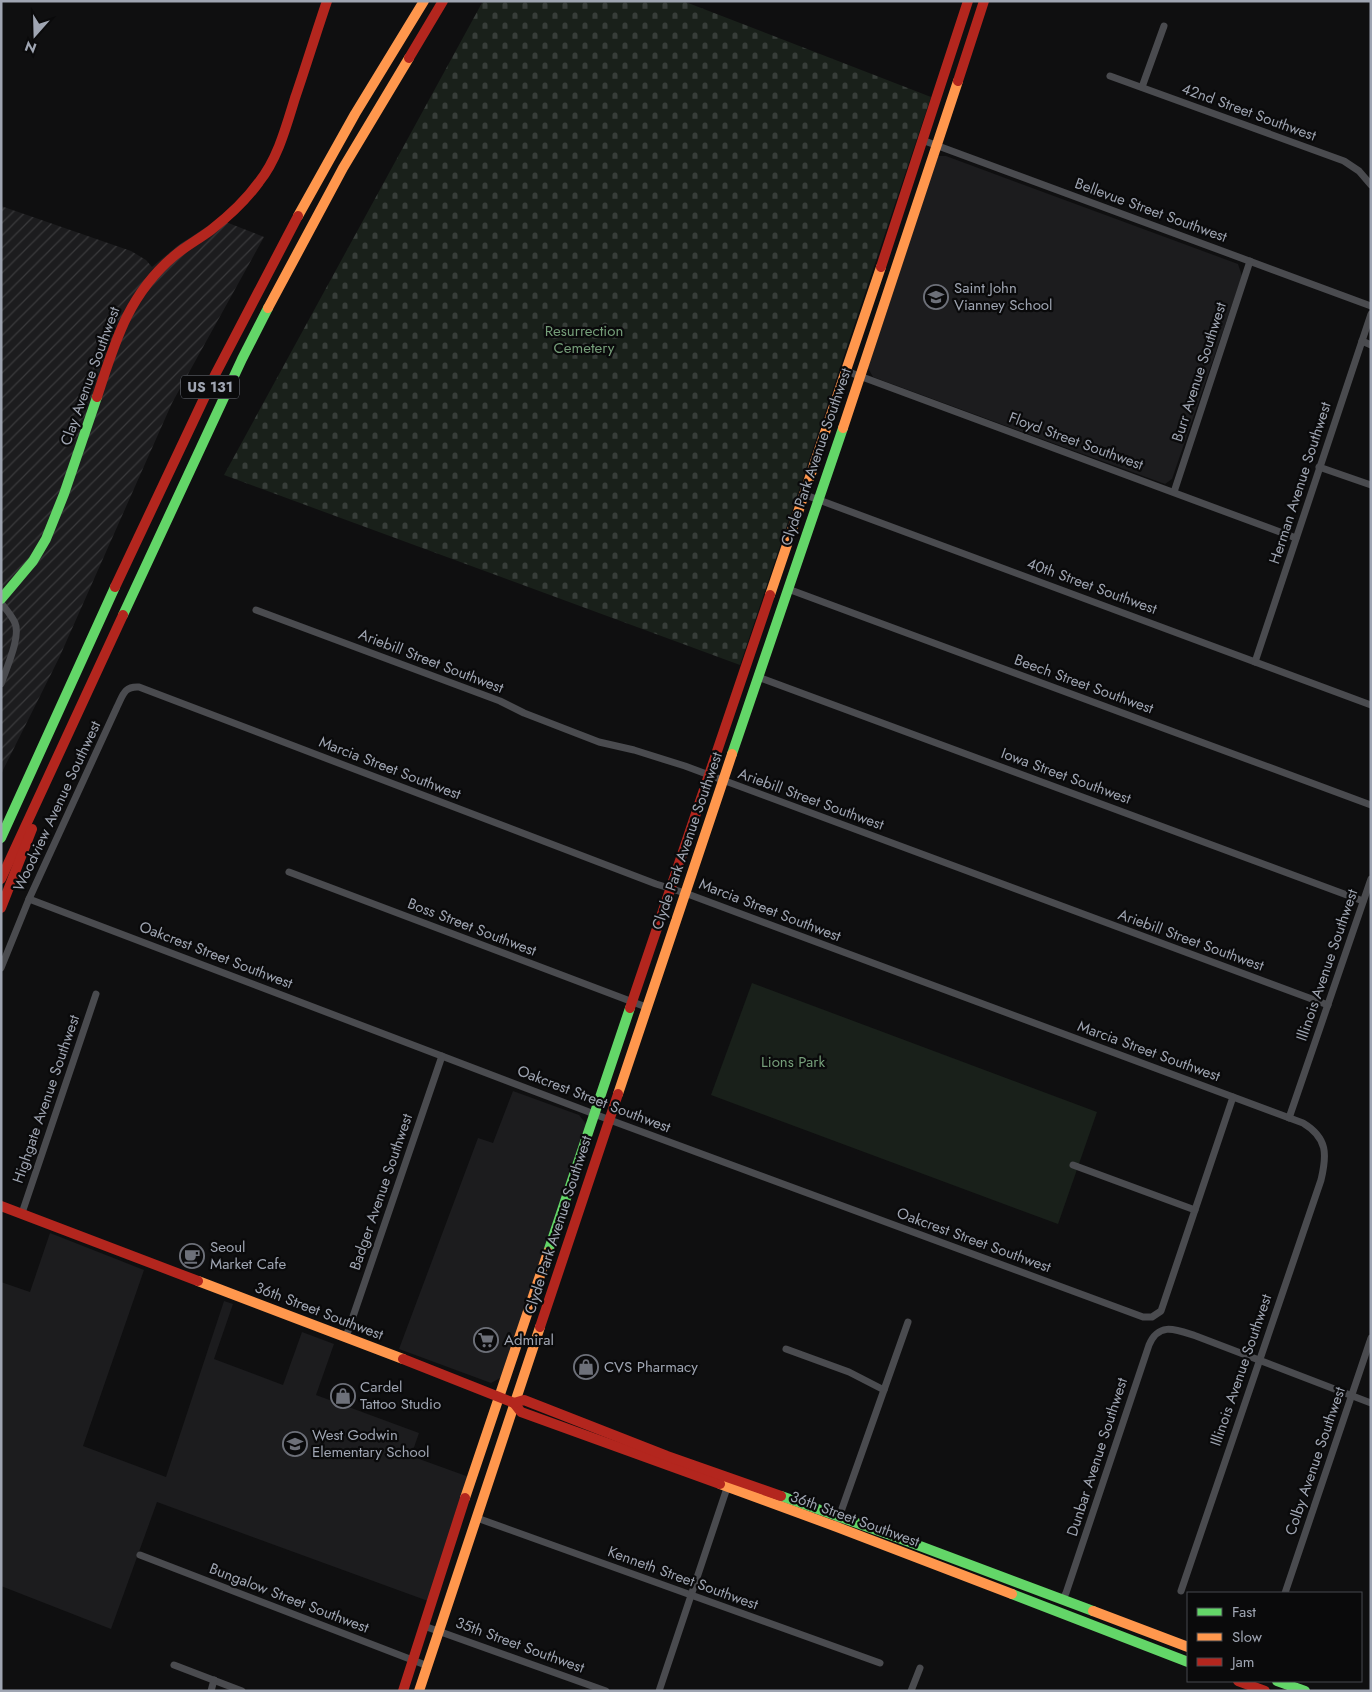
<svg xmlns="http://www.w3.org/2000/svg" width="1372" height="1692" font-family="Jost,sans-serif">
<defs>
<pattern id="industrial-furrows" width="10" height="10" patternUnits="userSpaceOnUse" patternTransform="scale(1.25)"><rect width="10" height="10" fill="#1c1c1e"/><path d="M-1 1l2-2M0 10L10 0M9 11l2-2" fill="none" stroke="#3a3a3c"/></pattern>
<pattern id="cemetery-stones" width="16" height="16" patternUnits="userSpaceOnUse" patternTransform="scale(1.25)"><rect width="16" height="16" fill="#19201a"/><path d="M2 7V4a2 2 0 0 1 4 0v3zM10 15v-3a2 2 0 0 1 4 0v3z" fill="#373d39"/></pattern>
</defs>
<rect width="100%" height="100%" fill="#0f0f10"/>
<g fill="#1c1c1e">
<polygon points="938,156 946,156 1238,264 1242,276 1172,479 1165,484 873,377 868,368"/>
<polygon points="513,1091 579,1115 587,1125 502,1377 491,1383 399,1349 478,1138 493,1143"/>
<polygon points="50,1233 144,1270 83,1446 166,1477 224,1301 233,1304 214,1359 283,1385 302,1332 334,1344 316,1395 419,1433 411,1456 469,1477 428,1601 157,1502 111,1629 1,1586 1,1282 30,1292"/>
</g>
<polygon fill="url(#industrial-furrows)" points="1,206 131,251 146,260 152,267 176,247 218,219 264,237 172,403 59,658 1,774"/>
<polygon fill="url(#cemetery-stones)" points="483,1 683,1 931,97 740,665 224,475"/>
<polygon fill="#19201a" points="752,983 1097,1112 1058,1224 711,1095"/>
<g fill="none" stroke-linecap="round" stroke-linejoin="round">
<g stroke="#4a4b4f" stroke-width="7">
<polyline points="1110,76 1344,161 1359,171 1371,185"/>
<polyline points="1142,87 1164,26"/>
<polyline points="922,140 1371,306"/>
<polyline points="1362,341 1371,345"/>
<polyline points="846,371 1296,538"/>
<polyline points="1319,467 1371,485"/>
<polyline points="1174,492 1250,261"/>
<polyline points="803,494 1371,705"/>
<polyline points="788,589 1371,805"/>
<path d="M1 603C6 609 12 616 15 623 21 637 6 669 1 684"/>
<polyline points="256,610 500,701 524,713 599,742 634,750 685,766 1328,1005"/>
<polyline points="1255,662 1371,314"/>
<polyline points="758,677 1363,901"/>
<polyline points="289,872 646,1007"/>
<polyline points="29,899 618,1123 1143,1317 1152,1317 1161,1311 1233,1097"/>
<path d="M1 968 29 899 117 707C123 695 124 686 139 687L656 884 685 893 1303 1123C1328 1138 1327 1155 1321 1180L1181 1591"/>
<polyline points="1289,1118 1371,879"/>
<polyline points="1073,1165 1195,1210"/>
<polyline points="22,1213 96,994"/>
<polyline points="346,1337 442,1056"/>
<polyline points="786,1349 849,1372 884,1390"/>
<polyline points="477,1518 880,1663"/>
<polyline points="838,1520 908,1322"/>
<polyline points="140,1555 428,1666"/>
<polyline points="1285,1593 1371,1338"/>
<path d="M1062 1600 1066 1593 1149 1345C1159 1321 1177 1330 1196 1336L1371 1403"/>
<polyline points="424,1626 606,1691"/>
<polyline points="174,1665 242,1691"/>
<polyline points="211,1691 214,1680"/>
<polyline points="659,1691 728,1485"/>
<polyline points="911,1691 920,1668"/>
</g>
<g stroke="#63d668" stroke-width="10">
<polyline points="1,599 33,561 46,539 64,494 97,397"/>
<polyline points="123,615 242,359 268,308"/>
<polyline points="732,754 843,428"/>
<polyline points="1,838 115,587"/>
<polyline points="548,1252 630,1008"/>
<polyline points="781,1496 896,1537 1093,1611"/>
<polyline points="1012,1594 1188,1662"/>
<polyline points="1277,1681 1305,1691"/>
</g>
<g stroke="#ff974d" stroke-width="10">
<polyline points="298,216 355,114 424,1"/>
<polyline points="268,308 343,168 409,58"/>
<polyline points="843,428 958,81"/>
<polyline points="770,595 881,267"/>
<polyline points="618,1094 732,754"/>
<polyline points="198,1281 403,1359"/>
<polyline points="720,1484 837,1527 1012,1594"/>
<polyline points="465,1498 548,1252"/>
<polyline points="1093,1611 1188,1647"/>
<polyline points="419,1691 540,1327"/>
</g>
<g stroke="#b3261e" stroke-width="10">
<polyline points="409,58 443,1"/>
<polyline points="958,81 984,1"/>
<polyline points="881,267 968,1"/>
<path d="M97 397C115 342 128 295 174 256 186 246 199 239 211 230 229 216 246 200 259 182 278 158 286 127 295 98 306 66 316 33 327 1"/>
<polyline points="115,587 216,373 298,216"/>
<polyline points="1,879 123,615"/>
<polyline points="1,908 32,829"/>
<polyline points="630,1008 770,595"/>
<polyline points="1,1206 198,1281"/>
<polyline points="540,1327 618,1094"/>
<polyline points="403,1359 514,1403 521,1412 720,1484"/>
<polyline points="514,1403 524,1400 667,1456 781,1496"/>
<polyline points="1238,1681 1265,1691"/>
<polyline points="403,1691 465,1498"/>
</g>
</g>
<defs>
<symbol id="school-ring" viewBox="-11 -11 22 22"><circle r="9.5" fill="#0a0a0b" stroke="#6d7079" stroke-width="1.5"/><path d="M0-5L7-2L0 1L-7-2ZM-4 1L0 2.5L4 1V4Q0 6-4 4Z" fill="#6d7079"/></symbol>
<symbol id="cafe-ring" viewBox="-11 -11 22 22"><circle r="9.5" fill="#0a0a0b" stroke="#6d7079" stroke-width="1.5"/><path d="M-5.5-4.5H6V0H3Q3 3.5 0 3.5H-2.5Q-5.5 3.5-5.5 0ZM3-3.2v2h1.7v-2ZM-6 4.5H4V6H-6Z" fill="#6d7079"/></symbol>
<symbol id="supermarket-ring" viewBox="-11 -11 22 22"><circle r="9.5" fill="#0a0a0b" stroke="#6d7079" stroke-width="1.5"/><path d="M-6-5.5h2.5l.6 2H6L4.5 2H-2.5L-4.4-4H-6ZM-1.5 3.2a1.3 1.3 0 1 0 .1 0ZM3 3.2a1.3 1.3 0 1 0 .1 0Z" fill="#6d7079"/></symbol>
<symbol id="shop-ring" viewBox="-11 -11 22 22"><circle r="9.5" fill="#0a0a0b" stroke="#6d7079" stroke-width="1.5"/><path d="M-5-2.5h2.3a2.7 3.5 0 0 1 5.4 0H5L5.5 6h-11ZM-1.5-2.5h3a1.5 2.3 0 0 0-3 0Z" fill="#6d7079"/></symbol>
</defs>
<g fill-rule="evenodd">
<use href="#school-ring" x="922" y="283" width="28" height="28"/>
<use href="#cafe-ring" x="178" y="1242" width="28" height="28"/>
<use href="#supermarket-ring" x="472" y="1326" width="28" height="28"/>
<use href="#shop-ring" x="572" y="1353" width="28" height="28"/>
<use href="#shop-ring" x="329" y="1382" width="28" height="28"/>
<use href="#school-ring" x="281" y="1430" width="28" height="28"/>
</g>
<g text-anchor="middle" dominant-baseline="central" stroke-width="4.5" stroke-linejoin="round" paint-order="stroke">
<rect fill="#0a0a0b" stroke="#727680" stroke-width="1" x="181" y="375.5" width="58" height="23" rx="4"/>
<g font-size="14" font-weight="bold" fill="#9fa5b2">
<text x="210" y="387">US 131</text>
</g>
<g font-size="15" fill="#9fa5b2" stroke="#0a0a0b">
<text transform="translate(1249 112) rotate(20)">42nd Street Southwest</text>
<text transform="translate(1151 210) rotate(20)">Bellevue Street Southwest</text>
<text transform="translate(1199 372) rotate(-72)">Burr Avenue Southwest</text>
<text transform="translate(90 376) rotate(-70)">Clay Avenue Southwest</text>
<text transform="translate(1076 441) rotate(20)">Floyd Street Southwest</text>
<text transform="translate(816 457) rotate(-71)">Clyde Park Avenue Southwest</text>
<text transform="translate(1300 483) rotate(-72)">Herman Avenue Southwest</text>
<text transform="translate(1092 586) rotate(20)">40th Street Southwest</text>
<text transform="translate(431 661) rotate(21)">Ariebill Street Southwest</text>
<text transform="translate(1084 684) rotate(20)">Beech Street Southwest</text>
<text transform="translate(390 768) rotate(21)">Marcia Street Southwest</text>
<text transform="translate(1066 776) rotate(20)">Iowa Street Southwest</text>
<text transform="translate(811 799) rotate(20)">Ariebill Street Southwest</text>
<text transform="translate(57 806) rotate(-65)">Woodview Avenue Southwest</text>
<text transform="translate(687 841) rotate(-71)">Clyde Park Avenue Southwest</text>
<text transform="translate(770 910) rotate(21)">Marcia Street Southwest</text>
<text transform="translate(472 927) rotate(21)">Boss Street Southwest</text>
<text transform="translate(1191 940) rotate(20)">Ariebill Street Southwest</text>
<text transform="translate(216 955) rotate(21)">Oakcrest Street Southwest</text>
<text transform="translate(1327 965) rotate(-71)">Illinois Avenue Southwest</text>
<text transform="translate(1149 1051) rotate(20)">Marcia Street Southwest</text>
<text transform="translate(46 1099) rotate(-71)">Highgate Avenue Southwest</text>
<text transform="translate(594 1099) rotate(21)">Oakcrest Street Southwest</text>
<text transform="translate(381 1192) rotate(-71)">Badger Avenue Southwest</text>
<text transform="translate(558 1225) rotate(-72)">Clyde Park Avenue Southwest</text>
<text transform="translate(974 1240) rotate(20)">Oakcrest Street Southwest</text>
<text transform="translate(319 1311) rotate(21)">36th Street Southwest</text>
<text transform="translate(1241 1370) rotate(-71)">Illinois Avenue Southwest</text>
<text transform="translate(1097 1457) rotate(-72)">Dunbar Avenue Southwest</text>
<text transform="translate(1315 1461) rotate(-71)">Colby Avenue Southwest</text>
<text transform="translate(855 1519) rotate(20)">36th Street Southwest</text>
<text transform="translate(683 1578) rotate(20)">Kenneth Street Southwest</text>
<text transform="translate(289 1598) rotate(21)">Bungalow Street Southwest</text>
<text transform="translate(520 1645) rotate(20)">35th Street Southwest</text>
</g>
<g font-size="15" fill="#9fa5b2" stroke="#0a0a0b" text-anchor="start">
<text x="954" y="288">Saint John<tspan x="954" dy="17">Vianney School</tspan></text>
<text x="210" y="1247">Seoul<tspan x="210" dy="17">Market Cafe</tspan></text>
<text x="504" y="1340">Admiral</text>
<text x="604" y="1367">CVS Pharmacy</text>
<text x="360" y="1387">Cardel<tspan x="360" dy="17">Tattoo Studio</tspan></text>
<text x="312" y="1435">West Godwin<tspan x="312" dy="17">Elementary School</tspan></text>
</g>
<g font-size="15" fill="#759e79" stroke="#0a0a0b">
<text x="584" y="331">Resurrection<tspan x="584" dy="17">Cemetery</tspan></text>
<text x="793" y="1062">Lions Park</text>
</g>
</g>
<rect width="1372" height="1692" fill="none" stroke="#9fa5b2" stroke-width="5"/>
<rect x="1187" y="1592" width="175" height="90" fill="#0a0a0b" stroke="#46484e"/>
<rect x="1197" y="1608" width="25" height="8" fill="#63d668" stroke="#46484e"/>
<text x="1232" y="1617" font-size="15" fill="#9fa5b2">Fast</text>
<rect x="1197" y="1633" width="25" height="8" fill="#ff974d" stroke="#46484e"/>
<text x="1232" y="1642" font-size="15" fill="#9fa5b2">Slow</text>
<rect x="1197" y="1658" width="25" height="8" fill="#b3261e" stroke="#46484e"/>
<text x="1232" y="1667" font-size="15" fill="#9fa5b2">Jam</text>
<g transform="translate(35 35) rotate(200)" stroke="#0a0a0b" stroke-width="4" paint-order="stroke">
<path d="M0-4L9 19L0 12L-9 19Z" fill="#9fa5b2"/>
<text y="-8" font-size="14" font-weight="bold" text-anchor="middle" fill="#9fa5b2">N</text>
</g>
</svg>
